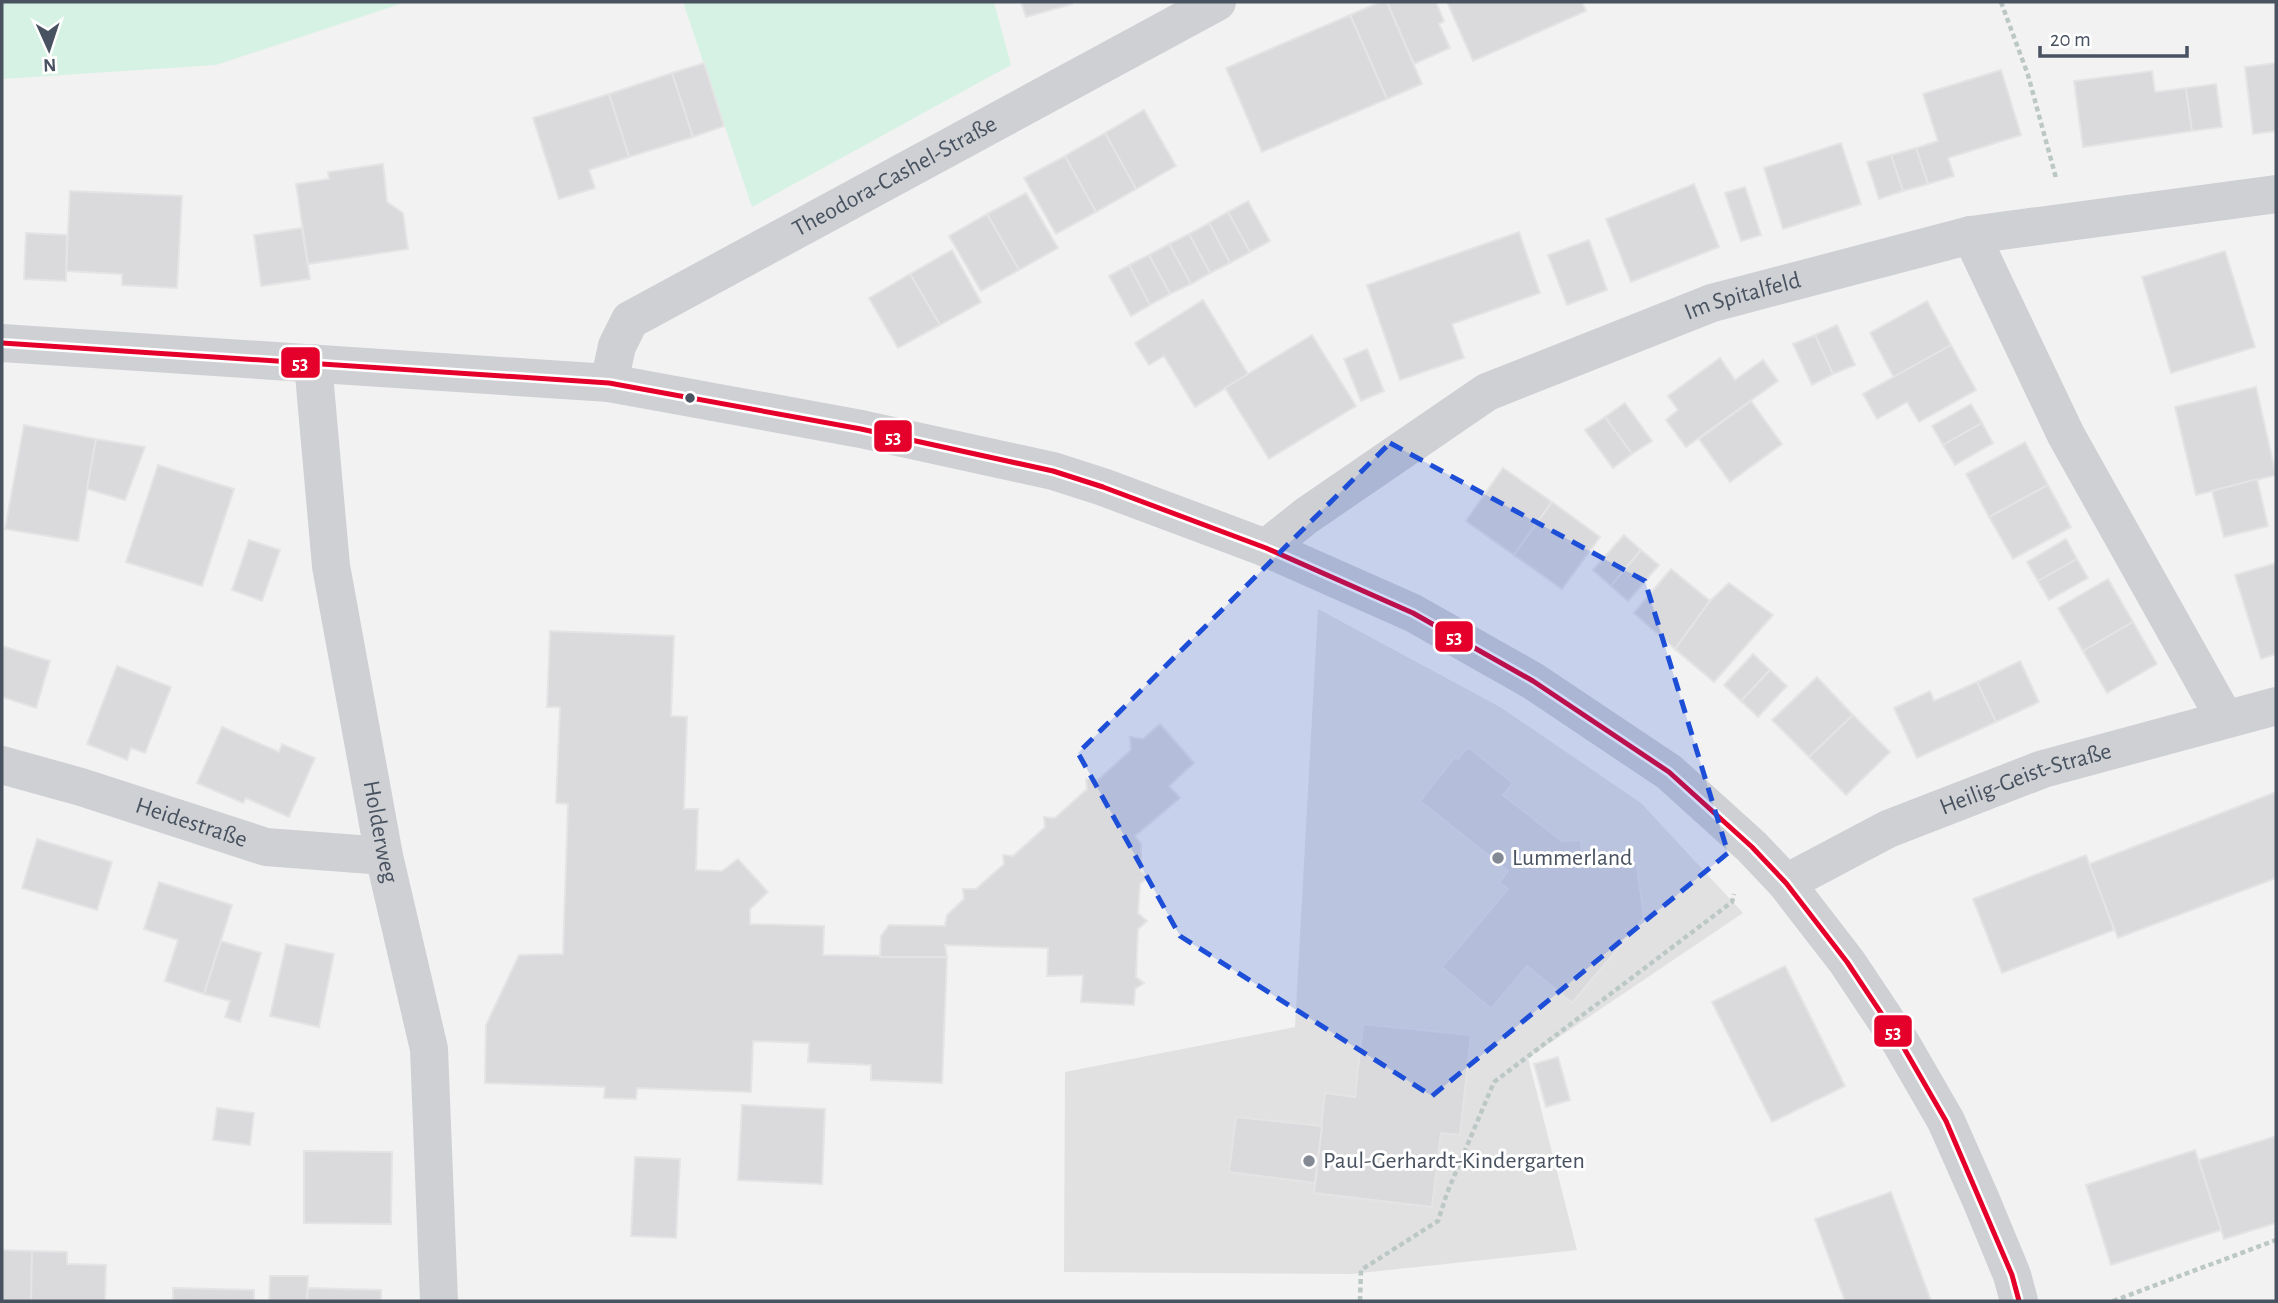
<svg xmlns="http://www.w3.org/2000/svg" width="2278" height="1303" font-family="'Alegreya Sans',sans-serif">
<rect width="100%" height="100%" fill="#f3f2f2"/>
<polygon fill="#e1e1e2" points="1318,609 1500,707 1641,803 1743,913 1528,1058 1577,1250 1351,1274 1064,1272 1065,1072 1295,1027"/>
<g fill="#d6f2e4">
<polygon points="2,2 406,2 216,65 2,79"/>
<polygon points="683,2 994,2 1011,65 752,207"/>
</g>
<g fill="#dadadd" stroke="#e4e4e5" stroke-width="2">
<polygon points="1021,2 1071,2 1072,4 1026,17"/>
<polygon points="1380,2 1387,2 1422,84 1387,99 1350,15"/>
<polygon points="1387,2 1436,2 1444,21 1439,24 1450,48 1414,64"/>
<polygon points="1447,2 1582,2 1586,11 1473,61"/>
<polygon points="1350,15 1387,99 1262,152 1226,68"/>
<polygon points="704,63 724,126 693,137 672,73"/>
<polygon points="2276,63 2276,131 2253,134 2245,67"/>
<polygon points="2001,70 2021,135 1948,158 1954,176 1928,184 1916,148 1938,141 1923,94"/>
<polygon points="2152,71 2155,92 2186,88 2192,131 2083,147 2074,81"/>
<polygon points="672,73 693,137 629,157 609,94"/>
<polygon points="2216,84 2222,127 2192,131 2186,88"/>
<polygon points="609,94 629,157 589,170 595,188 559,199 533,118"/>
<polygon points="1144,110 1176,166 1136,189 1105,133"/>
<polygon points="1105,133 1136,189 1096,212 1065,156"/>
<polygon points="1841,143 1861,204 1783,229 1764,168"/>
<polygon points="1916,148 1928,184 1903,191 1891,155"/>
<polygon points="1891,155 1903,191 1879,199 1867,162"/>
<polygon points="1065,156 1096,212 1056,234 1024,178"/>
<polygon points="383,164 387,202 403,213 408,249 308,264 296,184 329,179 328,172"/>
<polygon points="1694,184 1719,247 1631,282 1606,219"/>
<polygon points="1745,187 1761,235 1741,241 1725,193"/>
<polygon points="70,191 182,196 177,288 122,285 122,274 66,271"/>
<polygon points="1026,193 1058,248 1019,270 987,214"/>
<polygon points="1248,201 1270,241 1250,252 1228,212"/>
<polygon points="1228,212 1250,252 1230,263 1209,223"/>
<polygon points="987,214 1019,270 981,291 949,236"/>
<polygon points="1209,223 1230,263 1210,273 1189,234"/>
<polygon points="302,228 310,279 261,286 254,235"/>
<polygon points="1519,232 1540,293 1452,324 1464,358 1400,380 1367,285"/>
<polygon points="26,233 67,235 66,281 24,279"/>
<polygon points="1189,234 1210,273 1191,284 1169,244"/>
<polygon points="1589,240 1607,290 1567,305 1548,255"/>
<polygon points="1169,244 1191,284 1170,294 1149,255"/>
<polygon points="952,250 981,302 940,325 910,274"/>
<polygon points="2225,251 2255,347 2171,373 2142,277"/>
<polygon points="1149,255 1170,294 1150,305 1129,265"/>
<polygon points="1129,265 1150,305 1131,316 1109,276"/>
<polygon points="910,274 940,325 898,348 869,298"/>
<polygon points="1203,300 1248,374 1195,407 1164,356 1149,365 1135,343"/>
<polygon points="1927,301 1951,345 1894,378 1870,333"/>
<polygon points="1837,325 1855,365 1833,374 1815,335"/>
<polygon points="1312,335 1356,406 1269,459 1225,388"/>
<polygon points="1815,335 1833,374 1812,385 1793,344"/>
<polygon points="1951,345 1976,390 1919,422 1907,402 1877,419 1863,394"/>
<polygon points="1367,349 1384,391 1361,401 1344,359"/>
<polygon points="1720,358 1735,380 1763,360 1778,381 1686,447 1666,420 1678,410 1668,396"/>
<polygon points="2256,387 2276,475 2196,495 2175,407"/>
<polygon points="1751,401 1782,444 1730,482 1699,439"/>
<polygon points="1625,403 1652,441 1632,454 1605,417"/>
<polygon points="1971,404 1982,423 1943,445 1932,426"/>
<polygon points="1605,417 1632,454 1613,468 1585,430"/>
<polygon points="1982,423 1993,443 1955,465 1943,445"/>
<polygon points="24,425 96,439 78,541 5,529"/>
<polygon points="96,439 145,447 125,500 87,489"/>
<polygon points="2025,442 2048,485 1989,517 1966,474"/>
<polygon points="158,465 234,489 202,586 126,562"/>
<polygon points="1503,468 1552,502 1514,555 1466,521"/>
<polygon points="2257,479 2268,526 2224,537 2212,491"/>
<polygon points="2048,485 2071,527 2013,559 1989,517"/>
<polygon points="1552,502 1600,537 1562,589 1514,555"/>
<polygon points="1624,535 1641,550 1611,586 1593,570"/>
<polygon points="2066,539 2077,559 2038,581 2027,562"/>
<polygon points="249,540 280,550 262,601 232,590"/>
<polygon points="1641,550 1659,565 1628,601 1611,586"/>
<polygon points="2077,559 2088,578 2049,600 2038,581"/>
<polygon points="2276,563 2276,654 2261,659 2235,575"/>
<polygon points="1671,569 1710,601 1675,649 1634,613"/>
<polygon points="2108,579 2133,622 2083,651 2058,608"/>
<polygon points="1729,583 1773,615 1714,682 1675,649 1710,601"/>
<polygon points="2133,622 2157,664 2107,693 2083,651"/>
<polygon points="550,631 674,636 671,716 687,717 684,809 698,809 696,870 722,871 738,859 768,892 750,909 750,924 824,926 823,955 947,957 942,1083 871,1080 871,1065 808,1062 809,1043 753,1041 751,1092 637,1088 636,1099 604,1098 605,1087 485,1083 486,1025 519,955 563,954 568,804 556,803 560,707 547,707"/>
<polygon points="2,646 50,661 36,708 2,697"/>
<polygon points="1753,654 1770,670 1741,701 1724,685"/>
<polygon points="2020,661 2039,702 1996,722 1977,682"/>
<polygon points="117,666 171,687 145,753 131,748 127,760 87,744"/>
<polygon points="1770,670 1787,686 1758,717 1741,701"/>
<polygon points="1817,677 1853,715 1809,757 1772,720"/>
<polygon points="1977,682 1996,722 1917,758 1894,708 1930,691 1934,701"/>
<polygon points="1853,715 1890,752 1846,795 1809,757"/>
<polygon points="1160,724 1194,763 1169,786 1180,798 1135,836 1141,844 1141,871 1149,877 1140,884 1138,913 1147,921 1138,929 1136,977 1144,983 1135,989 1134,1005 1081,1002 1083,975 1047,976 1048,948 945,945 947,957 880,957 881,936 889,925 945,926 947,915 964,899 963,889 976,889 1004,864 1003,855 1013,856 1045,827 1044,817 1055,818 1087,789 1086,779 1098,780 1131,750 1130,737 1143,739"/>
<polygon points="222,727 279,752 282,744 315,758 289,817 246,798 243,803 197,783"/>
<polygon points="1468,747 1513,783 1503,795 1562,841 1581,840 1582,857 1587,861 1636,859 1644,918 1572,1003 1527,966 1491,1009 1442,967 1508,889 1499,882 1508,871 1420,801 1455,757 1458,759"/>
<polygon points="2276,792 2276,878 2118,938 2089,864"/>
<polygon points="37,839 112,862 97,910 22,888"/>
<polygon points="2086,855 2114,930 2002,973 1973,899"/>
<polygon points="159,882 232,905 204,994 165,981 178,940 144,929"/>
<polygon points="221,941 261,953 240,1022 225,1017 230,1001 204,994"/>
<polygon points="286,944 334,954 319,1027 270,1016"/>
<polygon points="1785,966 1845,1086 1772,1122 1712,1002"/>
<polygon points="1363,1024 1471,1035 1460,1135 1441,1133 1432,1207 1314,1193 1325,1093 1355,1097"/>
<polygon points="1558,1057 1570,1100 1546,1107 1534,1064"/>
<polygon points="742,1105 825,1109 822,1184 738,1180"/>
<polygon points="217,1108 254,1113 250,1145 213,1140"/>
<polygon points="1236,1117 1322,1126 1315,1183 1229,1172"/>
<polygon points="2276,1136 2276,1223 2224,1239 2199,1160"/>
<polygon points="2195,1150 2221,1230 2111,1265 2086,1185"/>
<polygon points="304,1151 392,1152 391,1224 304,1223"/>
<polygon points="635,1157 680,1159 676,1238 631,1236"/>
<polygon points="1891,1192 1931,1301 1845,1301 1815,1219"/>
<polygon points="2,1250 32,1251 31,1301 2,1301"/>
<polygon points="32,1251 67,1252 67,1264 106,1265 105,1301 31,1301"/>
<polygon points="270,1276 308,1276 307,1301 269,1301"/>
<polygon points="173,1288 254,1290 254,1301 173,1301"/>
<polygon points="308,1288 381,1290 381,1301 307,1301"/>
</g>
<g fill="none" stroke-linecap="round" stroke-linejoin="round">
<g stroke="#bbc8c5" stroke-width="4.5" stroke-dasharray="5 3.5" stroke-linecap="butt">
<polyline points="2001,2 2028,75 2056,178"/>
<polyline points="1360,1301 1361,1270 1438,1221 1447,1193 1494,1082 1732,902 1734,894"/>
<polyline points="2113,1301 2276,1240"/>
</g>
<g stroke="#ced0d3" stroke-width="38">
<polyline points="1971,235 2066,435 2225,719"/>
<polyline points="2,343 609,383 861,429 1053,471 1103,487 1266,548 1413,613 1533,681 1669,772 1752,847 1786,883 1847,962 1901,1043 1946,1121 1981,1200 2012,1275 2019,1301"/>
<path id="s1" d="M313 363 331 566 384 856 429 1049 439 1301"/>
<path id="s2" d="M609 383 617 346 630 320 1217 2"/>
<path id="s3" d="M1266 548 1306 516 1487 392 1712 303 1971 235 2276 194"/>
<path id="s4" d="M2 765 81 787 266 847 384 856"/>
<path id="s5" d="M1786 883 1888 829 2043 769 2276 706"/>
</g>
<defs>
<polyline id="bus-1" points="2,343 609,383 861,429 1053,471 1103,487 1266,548 1413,613 1533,681 1669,772 1752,847 1786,883 1847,962 1901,1043 1946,1121 2012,1275 2019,1301"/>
</defs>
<use href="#bus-1" stroke="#fff" stroke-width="10"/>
<use href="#bus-1" stroke="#e4002b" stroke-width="5"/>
</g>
<path fill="#1d4ed8" fill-opacity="0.2" stroke="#1d4ed8" stroke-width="5" stroke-dasharray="14 9" stroke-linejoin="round" d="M1390 443 1645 581 1728 853 1432 1096 1180 936 1078 753Z"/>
<circle fill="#485260" stroke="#fff" stroke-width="2.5" cx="690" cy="398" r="6"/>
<g fill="#848a93" stroke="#fff" stroke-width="2.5">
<circle cx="1498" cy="858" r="7"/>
<circle cx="1309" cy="1161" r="7"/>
</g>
<g text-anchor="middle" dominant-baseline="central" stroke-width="6" stroke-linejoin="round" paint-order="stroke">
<g font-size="24" fill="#485260" stroke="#fff">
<text stroke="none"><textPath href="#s2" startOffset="368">Theodora-Cashel-Straße</textPath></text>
<text stroke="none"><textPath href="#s3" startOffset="544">Im Spitalfeld</textPath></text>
<text stroke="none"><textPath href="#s5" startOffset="262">Heilig-Geist-Straße</textPath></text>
<text stroke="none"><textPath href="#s4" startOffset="198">Heidestraße</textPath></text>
<text stroke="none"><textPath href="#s1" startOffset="474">Holderweg</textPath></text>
</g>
<g font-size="24" fill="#485260" stroke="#fff" text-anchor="start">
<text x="1512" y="858">Lummerland</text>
<text x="1323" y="1161">Paul-Gerhardt-Kindergarten</text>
</g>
</g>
<g stroke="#fff" stroke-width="2.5">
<rect x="280" y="346" width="41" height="33" rx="7" fill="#e4002b"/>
<rect x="873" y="419" width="40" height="34" rx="7" fill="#e4002b"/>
<rect x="1434" y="620" width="40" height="33" rx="7" fill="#e4002b"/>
<rect x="1873" y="1014" width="40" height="34" rx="7" fill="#e4002b"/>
</g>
<g font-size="19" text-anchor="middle" font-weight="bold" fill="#fff">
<text x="300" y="369">53</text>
<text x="893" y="443">53</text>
<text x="1454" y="643">53</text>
<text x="1893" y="1038">53</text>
</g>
<rect width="2278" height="1303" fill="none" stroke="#485260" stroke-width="7"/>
<g transform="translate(49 49) rotate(177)" stroke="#ffffff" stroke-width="5" paint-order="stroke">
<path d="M0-5L12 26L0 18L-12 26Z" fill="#485260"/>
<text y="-10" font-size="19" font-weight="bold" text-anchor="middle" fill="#485260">N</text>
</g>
<path d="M2040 46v10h147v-10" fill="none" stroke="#485260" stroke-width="3.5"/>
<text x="2050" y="46" font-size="21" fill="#485260" stroke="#ffffff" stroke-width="5" paint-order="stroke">20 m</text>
</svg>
